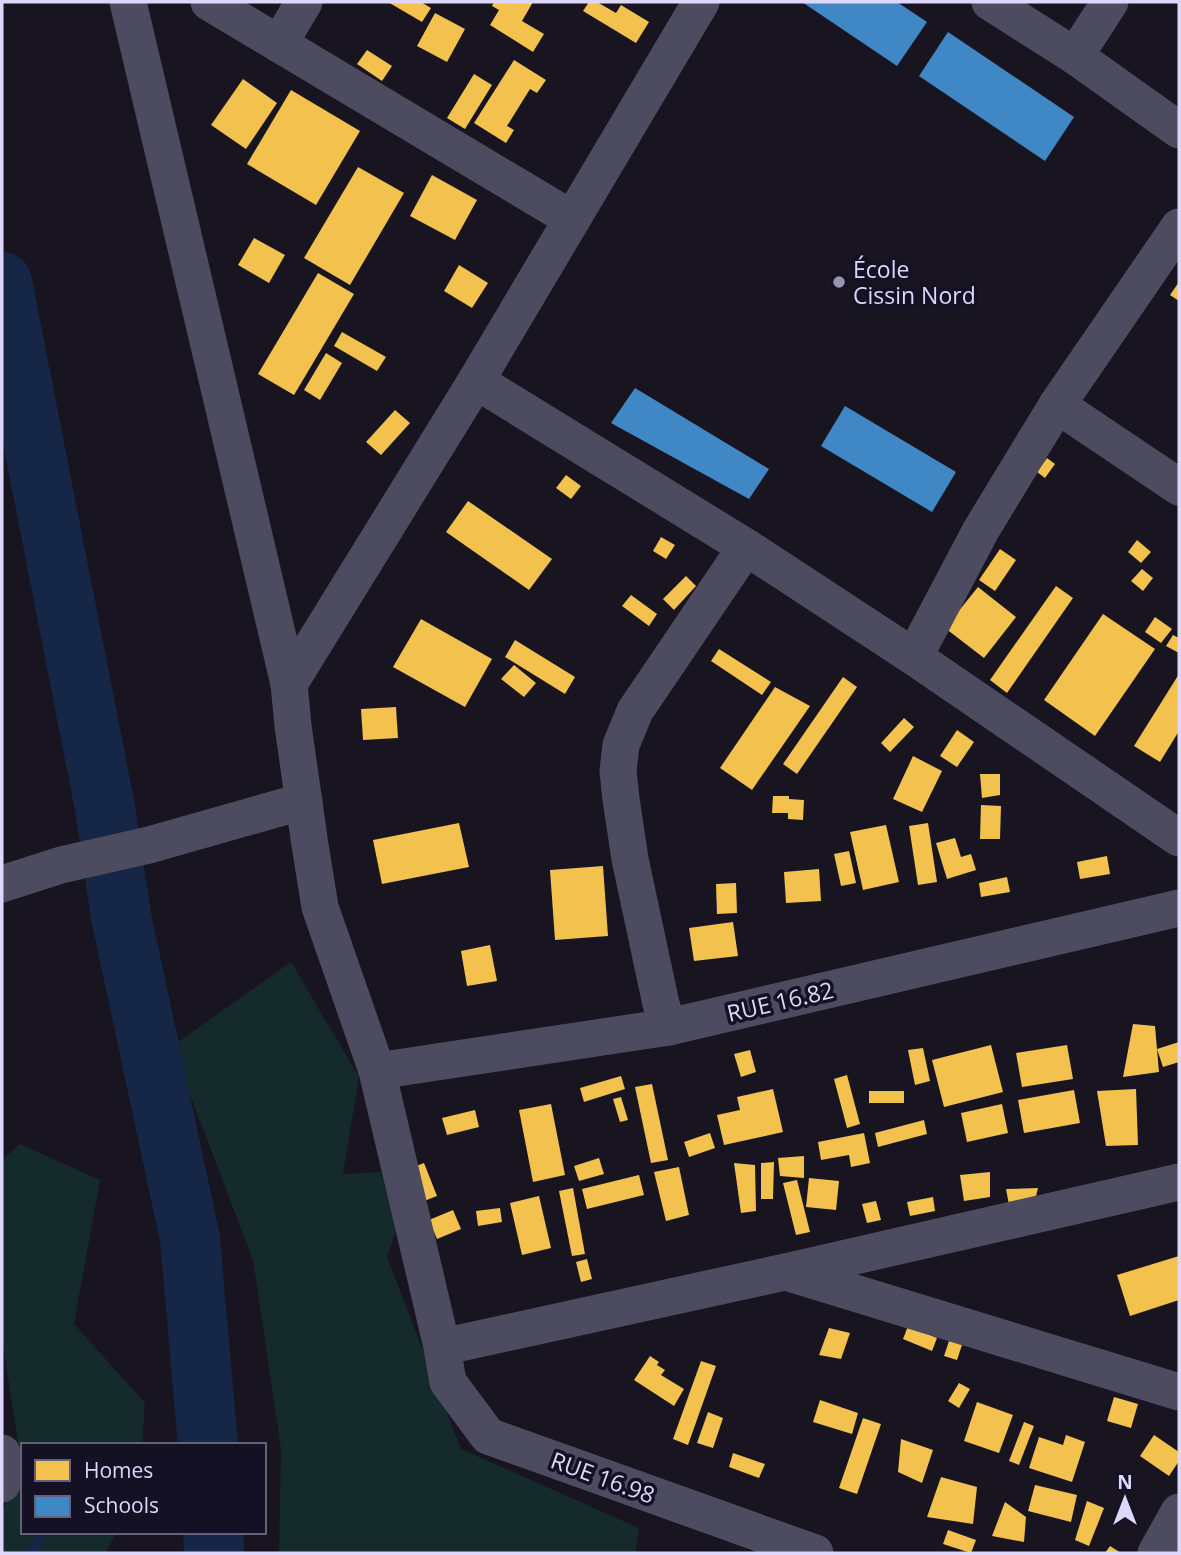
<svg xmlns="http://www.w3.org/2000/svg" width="1181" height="1555" font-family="'Open Sans',sans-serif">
<rect width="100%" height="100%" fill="#181520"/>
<g fill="#152a2b">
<polygon points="291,962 359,1077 343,1174 381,1172 396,1230 387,1257 461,1449 639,1528 635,1553 279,1553 281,1449 253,1260 178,1063 178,1042"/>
<polygon points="20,1144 100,1180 74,1324 145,1403 142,1445 23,1445 23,1532 116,1532 106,1553 2,1553 2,1515 20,1456 2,1339 2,1160"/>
</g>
<g fill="#f2c14e">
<polygon points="388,2 421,2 431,8 422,22"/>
<polygon points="494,2 533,2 522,21 544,34 533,52 490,25 499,10 492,6"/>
<polygon points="589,2 597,2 616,13 621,5 649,22 636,43 583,11"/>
<polygon points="435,13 465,29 447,62 417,46"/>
<polygon points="367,50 392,66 382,81 357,64"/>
<polygon points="514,60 546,80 537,93 530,89 507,126 514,130 506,143 474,123"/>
<polygon points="474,74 492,85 465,129 447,118"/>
<polygon points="243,79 277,103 246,149 211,125"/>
<polygon points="291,90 360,131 316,205 247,164"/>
<polygon points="358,167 404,193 350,285 304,258"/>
<polygon points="432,175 477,200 455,240 410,216"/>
<polygon points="254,238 285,255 269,283 238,265"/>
<polygon points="459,265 488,283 472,308 444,291"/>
<polygon points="318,273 354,294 294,395 258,374"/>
<polygon points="1179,282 1179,301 1170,295"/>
<polygon points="342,332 386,357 377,371 334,346"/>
<polygon points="326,353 342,363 320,400 304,390"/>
<polygon points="395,410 410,423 381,455 366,442"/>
<polygon points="1047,458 1055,464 1045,478 1037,472"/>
<polygon points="566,475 581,486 571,499 556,488"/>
<polygon points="468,501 552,559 529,590 446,532"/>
<polygon points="661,537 675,545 666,559 653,551"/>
<polygon points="1137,540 1151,552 1141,563 1128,552"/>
<polygon points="1000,549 1016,560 995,591 979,580"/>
<polygon points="1142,569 1153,578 1143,591 1131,581"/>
<polygon points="686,576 696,586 674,610 663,599"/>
<polygon points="1056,586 1073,598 1007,693 990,680"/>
<polygon points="978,587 1016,617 984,658 945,628"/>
<polygon points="631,595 657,614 649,626 622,606"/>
<polygon points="1103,614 1155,649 1095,736 1044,700"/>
<polygon points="1155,617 1172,629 1161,643 1145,632"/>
<polygon points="421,619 492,659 465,707 393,667"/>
<polygon points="1173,635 1179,638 1179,653 1166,646"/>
<polygon points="515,640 575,677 565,694 505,657"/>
<polygon points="719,649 771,682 762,695 711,661"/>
<polygon points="514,665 536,683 524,697 501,679"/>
<polygon points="1179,674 1179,731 1160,762 1134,746"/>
<polygon points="843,677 857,687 797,774 783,764"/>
<polygon points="775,687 810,706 752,790 720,768"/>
<polygon points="396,707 398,738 363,740 361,709"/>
<polygon points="904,718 914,727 890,752 881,743"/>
<polygon points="957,730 974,742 957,767 940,756"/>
<polygon points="913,756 942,771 922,812 893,799"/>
<polygon points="980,774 1000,774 1000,795 982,798"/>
<polygon points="773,796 789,796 789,799 804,800 803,820 788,819 788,813 772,813"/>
<polygon points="981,805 1001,806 1000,839 980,839"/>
<polygon points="459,823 469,867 382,884 373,840"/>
<polygon points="928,823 937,882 918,885 909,826"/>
<polygon points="886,825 899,882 863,890 850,832"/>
<polygon points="955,838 961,857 971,854 976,870 947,879 936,843"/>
<polygon points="849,851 856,883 841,886 834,854"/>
<polygon points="1107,856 1110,874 1080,879 1077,862"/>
<polygon points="603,866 608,936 555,940 550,870"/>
<polygon points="819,869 821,901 786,903 784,872"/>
<polygon points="1007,877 1010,892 981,897 979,883"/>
<polygon points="736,883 737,913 717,914 716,884"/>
<polygon points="733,922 738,956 694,961 689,928"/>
<polygon points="490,945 497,981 467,986 461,951"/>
<polygon points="1133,1024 1155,1026 1157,1049 1179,1042 1179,1062 1163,1067 1157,1049 1159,1072 1123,1077"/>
<polygon points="991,1045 1003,1092 944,1107 932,1060"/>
<polygon points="1067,1045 1073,1079 1022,1087 1016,1053"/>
<polygon points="923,1048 930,1081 915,1085 908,1050"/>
<polygon points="750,1050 756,1072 741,1077 734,1054"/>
<polygon points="847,1075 860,1124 847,1128 834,1079"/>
<polygon points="621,1076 625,1089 584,1102 580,1088"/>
<polygon points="652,1084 668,1160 651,1163 635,1087"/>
<polygon points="773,1089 783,1132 724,1145 717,1115 740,1110 737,1097"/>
<polygon points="1136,1089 1138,1145 1106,1146 1097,1091"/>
<polygon points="1074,1090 1080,1123 1024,1133 1018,1100"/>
<rect x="869" y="1091" width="35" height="12"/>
<polygon points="621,1097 628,1120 620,1122 613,1099"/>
<polygon points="551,1104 565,1175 533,1182 519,1110"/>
<polygon points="1002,1104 1008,1133 967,1142 961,1113"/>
<polygon points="475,1110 479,1127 447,1135 442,1118"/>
<polygon points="924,1120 927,1134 878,1147 875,1133"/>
<polygon points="710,1133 715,1148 689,1157 684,1142"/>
<polygon points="864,1133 870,1163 851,1167 849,1155 821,1160 818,1142"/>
<polygon points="804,1156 804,1178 780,1176 778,1158"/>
<polygon points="599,1158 604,1174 579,1181 574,1166"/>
<polygon points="774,1162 773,1199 761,1199 761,1163"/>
<polygon points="424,1163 437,1196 424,1201 411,1168"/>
<polygon points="734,1163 755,1165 756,1211 741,1213"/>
<polygon points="679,1167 689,1215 666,1221 654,1172"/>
<polygon points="990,1172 990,1197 964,1201 960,1175"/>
<polygon points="639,1175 644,1195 587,1209 582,1189"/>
<polygon points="809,1178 839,1181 836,1210 806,1207"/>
<polygon points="797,1180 810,1232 796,1235 783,1183"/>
<polygon points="573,1188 585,1254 572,1256 559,1191"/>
<polygon points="1038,1188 1034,1204 1009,1205 1006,1189"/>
<polygon points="539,1196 551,1248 522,1255 510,1203"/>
<polygon points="933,1197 935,1211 910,1216 907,1202"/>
<polygon points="876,1201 881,1220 867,1223 862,1204"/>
<polygon points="500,1208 502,1222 478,1226 476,1211"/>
<polygon points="453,1210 461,1229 437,1239 429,1220"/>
<polygon points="1179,1256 1179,1300 1130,1316 1117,1275"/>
<polygon points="587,1259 592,1279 581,1282 576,1262"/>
<polygon points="908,1326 937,1338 932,1351 903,1339"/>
<polygon points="829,1328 850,1333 841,1359 819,1355"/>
<polygon points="949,1341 962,1345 957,1360 944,1356"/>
<polygon points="650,1356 659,1362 657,1365 665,1370 661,1375 684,1389 674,1406 634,1380"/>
<polygon points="701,1361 716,1366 688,1445 673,1439"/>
<polygon points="959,1383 970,1389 959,1408 948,1401"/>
<polygon points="1114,1397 1138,1404 1131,1428 1107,1421"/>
<polygon points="820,1400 858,1413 852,1434 813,1422"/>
<polygon points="977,1402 1013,1415 999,1453 964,1441"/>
<polygon points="708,1412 723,1418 713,1448 697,1443"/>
<polygon points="863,1418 881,1424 857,1494 839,1488"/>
<polygon points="1024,1422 1034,1426 1019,1465 1009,1461"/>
<polygon points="1066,1435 1085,1442 1072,1482 1029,1468 1039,1437 1063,1445"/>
<polygon points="1154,1435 1179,1452 1179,1461 1169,1476 1140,1456"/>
<polygon points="901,1439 933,1450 922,1483 898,1472"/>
<polygon points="733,1453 765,1464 759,1478 729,1467"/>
<polygon points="941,1477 977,1487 973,1524 927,1517"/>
<polygon points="1035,1485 1077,1495 1071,1522 1028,1511"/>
<polygon points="1087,1501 1104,1508 1089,1546 1075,1540"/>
<polygon points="1005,1502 1026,1517 1024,1542 992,1536"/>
<polygon points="948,1530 976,1540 971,1553 943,1544"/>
<polygon points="1110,1546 1121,1553 1105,1553"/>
</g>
<g fill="#3f88c5">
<polygon points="802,2 897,2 927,22 897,66"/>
<polygon points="948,32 1074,117 1045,161 919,76"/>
<polygon points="635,388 769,469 749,499 611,423"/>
<polygon points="845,406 956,472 932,512 821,446"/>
</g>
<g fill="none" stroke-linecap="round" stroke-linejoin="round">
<g stroke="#152646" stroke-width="10">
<polyline points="195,1445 207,1436"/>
<polyline points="33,1553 42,1532"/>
</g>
<g stroke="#152646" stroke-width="60">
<polyline points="2,282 105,808 121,916 190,1239 208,1445"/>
<polyline points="213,1532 214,1553"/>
</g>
<g stroke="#4d4b5f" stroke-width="37">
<polyline points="128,2 289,684 293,726 310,845 320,907 377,1071 442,1347 448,1382 488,1436 815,1553"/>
<polyline points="209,2 572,219"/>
<polyline points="990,2 1075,56 1179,130"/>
<polyline points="279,44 304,2"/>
<polyline points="1075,56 1110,2"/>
<polyline points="476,381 746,547 914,657 1179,838"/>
<polyline points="1057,405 1179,487"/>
<polyline points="914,657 981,530 1057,405 1179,227"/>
<polyline points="289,684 476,381 701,2"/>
<polyline points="2,884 61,865 149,845 304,801"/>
<polyline points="669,1027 661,1004 630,859 621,799 618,771 621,745 635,711 746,547"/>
<polyline points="377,1071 669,1027 1179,908"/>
<polyline points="786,1272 1179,1392"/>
<polyline points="442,1347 785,1272 1179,1182"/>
<polyline points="2,1453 5,1474 2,1484"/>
<polyline points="1156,1553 1179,1512"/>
</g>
</g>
<circle fill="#9894ae" stroke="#151124" stroke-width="2.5" cx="839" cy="282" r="7"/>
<g text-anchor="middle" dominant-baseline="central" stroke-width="7" stroke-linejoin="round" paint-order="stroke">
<g font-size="23" fill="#ddd8fb" stroke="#151124" text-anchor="start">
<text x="853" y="269">École<tspan x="853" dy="26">Cissin Nord</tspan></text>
</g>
<g font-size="23" fill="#ddd8fb" stroke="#151124">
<text transform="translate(780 1001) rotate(-13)">RUE 16.82</text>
<text transform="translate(603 1477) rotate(20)">RUE 16.98</text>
</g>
</g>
<rect width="1181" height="1555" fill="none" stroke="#ddd8fb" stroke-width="7"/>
<rect x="21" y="1443" width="245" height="91" fill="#151124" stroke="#65617a" stroke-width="2"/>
<rect x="35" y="1460" width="35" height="21" fill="#f2c14e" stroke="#65617a" stroke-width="2"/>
<text x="84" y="1478" font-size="21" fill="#ddd8fb">Homes</text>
<rect x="35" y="1496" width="35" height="21" fill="#3f88c5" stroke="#65617a" stroke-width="2"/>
<text x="84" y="1513" font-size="21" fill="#ddd8fb">Schools</text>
<g transform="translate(1125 1499)" stroke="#151124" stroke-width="5" paint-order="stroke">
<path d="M0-5L12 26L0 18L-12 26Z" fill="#ddd8fb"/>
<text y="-10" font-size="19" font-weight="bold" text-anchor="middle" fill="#ddd8fb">N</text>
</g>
</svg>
